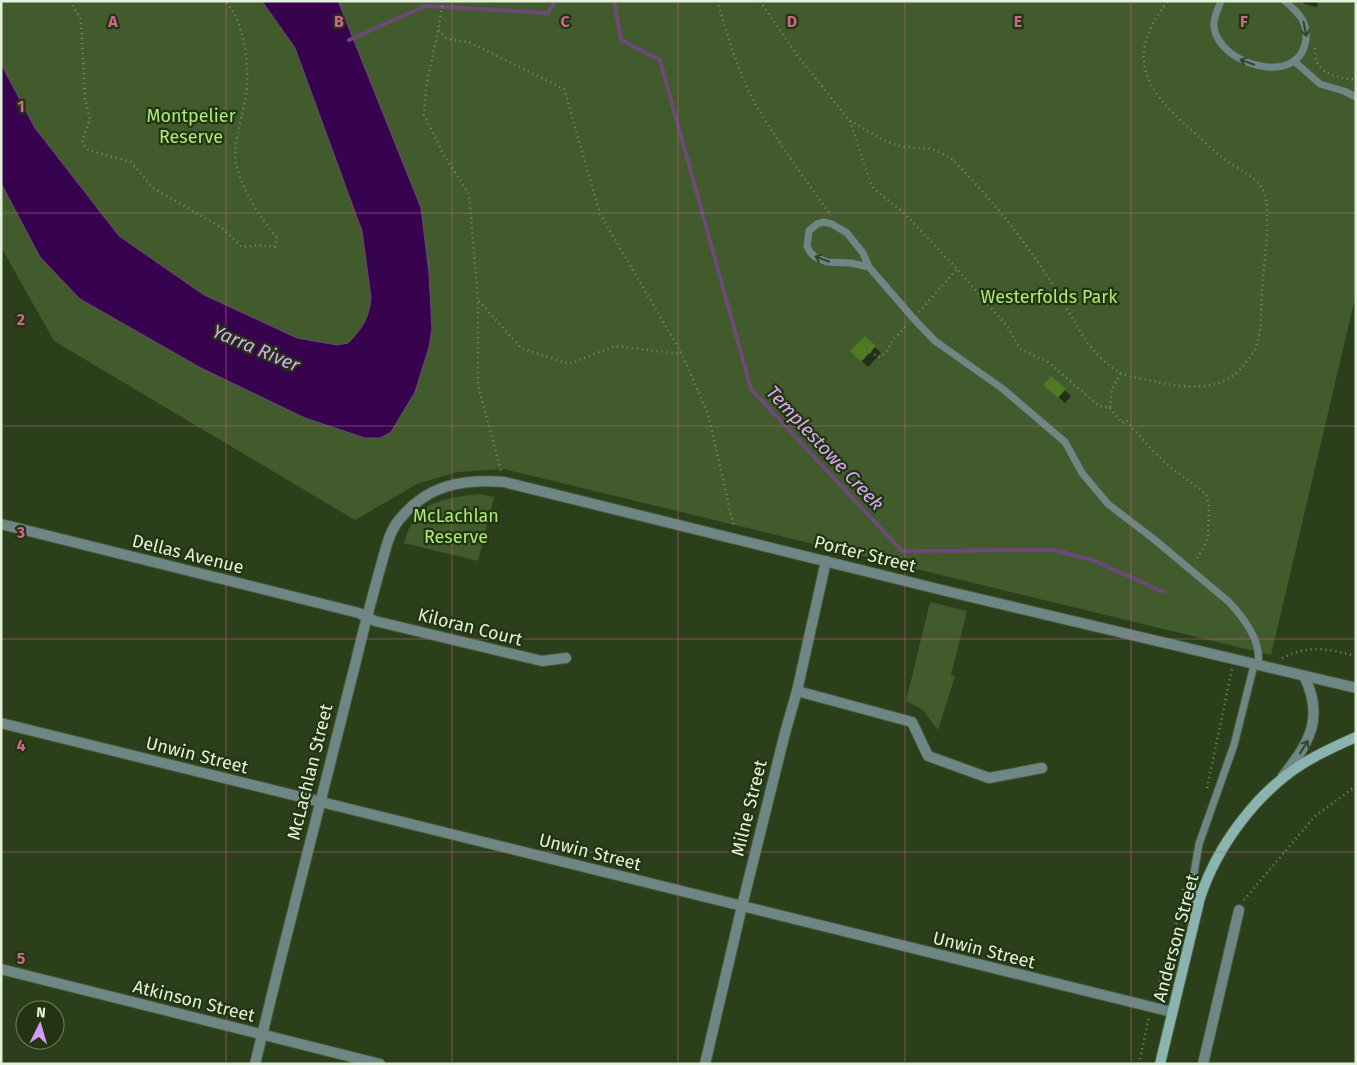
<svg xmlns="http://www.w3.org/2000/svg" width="1357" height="1065" font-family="'Fira Sans',sans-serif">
<rect width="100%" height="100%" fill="#2c3f1b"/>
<g fill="#425b2c">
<polygon points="1,1 262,1 295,48 362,231 371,297 370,307 365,323 348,343 337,345 297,338 204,295 119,236 35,128 1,64"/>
<polygon points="335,1 1356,1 1356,294 1271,655 504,469 457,472 417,484 355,520 54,341 1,247 1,183 40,257 305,418 430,302 429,273 419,203"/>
<path d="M479 494 494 497 478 561 404 543C415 501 441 499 479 494Z"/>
<polygon points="930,602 967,611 951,675 955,676 938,730 923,710 906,701"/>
</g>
<path fill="#38034e" stroke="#6b4a78" d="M262 1H338L421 208 429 273 432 329 429 347 415 392 391 432 380 438H365L305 418 201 368 80 299 40 257 1 183V64L35 128 119 236 204 295 297 338 337 345 348 343C362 330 370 316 371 297L362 231 295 48Z"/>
<g fill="#0007">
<polygon points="1318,1 1317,7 1305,4 1302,2"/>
<polygon points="865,337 881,353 868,367 851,351"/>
<polygon points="1065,390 1071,396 1065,403 1051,391"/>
</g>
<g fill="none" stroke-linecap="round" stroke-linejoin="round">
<g stroke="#6b4a78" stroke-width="4">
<polyline points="614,1 621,40 660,60 751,389 902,551 1054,550 1092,560 1164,592"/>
<polyline points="349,40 425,6 548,13 555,1"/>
</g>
</g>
<g fill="#4f7922">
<polygon points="865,336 876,346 861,362 850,351"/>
<polygon points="1051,376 1066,389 1058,398 1043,385"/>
</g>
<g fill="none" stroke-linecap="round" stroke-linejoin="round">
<defs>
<g id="lane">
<path d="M1221 1C1218 9 1213 18 1214 27 1219 65 1296 86 1305 44 1310 24 1299 13 1285 1"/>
<polyline points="1294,61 1320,84 1344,91 1356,97"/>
<path d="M869 267 851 263 827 262 815 257 810 252 807 246 809 231 817 224 823 222 832 224 847 233 863 253 869 267 913 318 935 341 1003 389 1065 442 1082 473 1108 504 1155 540 1229 602C1244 618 1262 642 1258 665"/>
<polyline points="1195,910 1194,873 1199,844 1234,745 1254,665"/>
</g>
<g id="street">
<polyline points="1,524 359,613 375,621 542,661 566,658"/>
<polyline points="797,691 912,722 928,756 989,778 1042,768"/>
<polyline points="1,723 1172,1012"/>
<path d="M1283 776C1309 743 1325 718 1304 676"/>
<polyline points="1,969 380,1064"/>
<path d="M255 1064C288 928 322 792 357 657 364 627 372 598 380 569 385 553 388 533 399 520 427 485 461 479 504 482L946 591 1356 688"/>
<polyline points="705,1064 742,906 785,733 797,691 826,561"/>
<polyline points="1203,1064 1239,910"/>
</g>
<path id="secondary" d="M1160 1064 1200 898C1217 846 1257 792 1304 763 1320 753 1338 745 1356 737"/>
</defs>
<use href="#lane" stroke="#495b3a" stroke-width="9"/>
<use href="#street" stroke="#495b3a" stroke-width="12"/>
<use href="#secondary" stroke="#495b3a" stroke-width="12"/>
<g stroke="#7b8b6d" stroke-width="2.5" stroke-dasharray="1 4" stroke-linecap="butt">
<path d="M70 1 81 20 85 99 90 119 82 142 88 150 131 162 153 188 222 228 242 247 258 245 275 247 276 237C259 216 243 191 236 164 233 149 239 129 242 114 244 105 247 94 247 84 248 59 244 20 225 1"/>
<polyline points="443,1 438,30 447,39 469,42 564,89 600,214 682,354 708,414 734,528"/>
<path d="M717 1C728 36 738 73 756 105 777 142 804 177 829 213"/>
<path d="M760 1 797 55 849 120 885 141 903 147 932 149 951 158 958 165C986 194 1012 225 1035 258 1053 283 1068 312 1085 339 1092 350 1108 367 1121 373 1131 378 1146 379 1157 382 1189 389 1226 392 1247 361 1251 356 1256 350 1257 343 1262 327 1261 307 1262 290 1264 264 1268 237 1267 211 1267 179 1249 177 1226 160 1213 151 1201 138 1189 128 1142 86 1126 55 1168 1"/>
<polyline points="438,31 426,87 424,115 444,155 469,194 478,300 478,385 501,471"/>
<path d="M1315 48C1314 74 1334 77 1356 80"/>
<polyline points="850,121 868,176 874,189 904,213 957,269 1007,326 1020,349 1048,362 1099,406 1110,408 1112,389 1121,373"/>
<polyline points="479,301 521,348 569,364 615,346 682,354"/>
<polyline points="919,312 957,269"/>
<polyline points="870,352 878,357 886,353 892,341 907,325"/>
<polyline points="1110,408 1122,423 1126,420 1150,448 1169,466 1206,494 1209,506 1208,539 1195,562"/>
<path d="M1282 658C1310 644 1328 649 1356 656"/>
<polyline points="1207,788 1232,669"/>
<polyline points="1244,900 1315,816 1356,786"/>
<polyline points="1155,996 1182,903 1183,888"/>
<polyline points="1139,1064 1149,1016"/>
</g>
<use href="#lane" stroke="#6e8785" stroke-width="7"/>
<use href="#street" stroke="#6e8785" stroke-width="10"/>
<use href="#secondary" stroke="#8bb3b0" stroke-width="10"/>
</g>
<defs><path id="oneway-shaft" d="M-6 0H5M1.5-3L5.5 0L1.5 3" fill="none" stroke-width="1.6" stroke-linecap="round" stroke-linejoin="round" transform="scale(1.25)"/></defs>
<g stroke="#314528">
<use href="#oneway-shaft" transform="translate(1305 29) rotate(78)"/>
<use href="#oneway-shaft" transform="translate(1247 62) rotate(-160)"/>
<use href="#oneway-shaft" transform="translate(822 259) rotate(-159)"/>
<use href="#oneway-shaft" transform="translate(1304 747) rotate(-58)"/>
</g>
<path fill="none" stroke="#ce6487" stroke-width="1" stroke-opacity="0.55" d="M226 1V1064M452 1V1064M678 1V1064M905 1V1064M1131 1V1064M1 213H1356M1 426H1356M1 639H1356M1 852H1356"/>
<g text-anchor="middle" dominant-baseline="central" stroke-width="4.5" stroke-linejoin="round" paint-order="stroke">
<g font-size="18" fill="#aeea7a" stroke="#223411">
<text x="191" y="116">Montpelier<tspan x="191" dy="21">Reserve</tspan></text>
<text x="1049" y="297">Westerfolds Park</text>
<text x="456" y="516">McLachlan<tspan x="456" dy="21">Reserve</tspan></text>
</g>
<g font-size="18" fill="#e3f0da" stroke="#223411">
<text transform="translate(188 554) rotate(14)">Dellas Avenue</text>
<text transform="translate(865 554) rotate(14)">Porter Street</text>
<text transform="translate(470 627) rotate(14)">Kiloran Court</text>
<text transform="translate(197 755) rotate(14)">Unwin Street</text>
<text transform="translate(310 772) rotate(-76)">McLachlan Street</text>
<text transform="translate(749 808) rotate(-76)">Milne Street</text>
<text transform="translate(590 852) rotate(14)">Unwin Street</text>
<text transform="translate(1176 938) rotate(-75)">Anderson Street</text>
<text transform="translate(984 950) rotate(14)">Unwin Street</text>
<text transform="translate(194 1001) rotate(14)">Atkinson Street</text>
</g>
<g font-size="19" font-style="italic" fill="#d9a6f8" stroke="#223411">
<text transform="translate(256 348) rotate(23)">Yarra River</text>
<text transform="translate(825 448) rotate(47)">Templestowe Creek</text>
</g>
</g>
<g font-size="16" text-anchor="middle" font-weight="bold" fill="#ce6487" stroke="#223411" stroke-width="4.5" stroke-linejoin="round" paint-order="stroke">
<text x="113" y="27">A</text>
<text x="339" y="27">B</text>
<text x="565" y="27">C</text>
<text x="792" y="27">D</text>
<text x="1018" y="27">E</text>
<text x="1244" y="27">F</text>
<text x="21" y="112">1</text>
<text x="21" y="325">2</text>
<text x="21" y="538">3</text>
<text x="21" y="751">4</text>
<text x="21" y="964">5</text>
</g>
<rect width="1357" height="1065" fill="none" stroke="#e3f0da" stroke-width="5"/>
<g transform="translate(40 1025) rotate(5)"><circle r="24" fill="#223411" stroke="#6f7f61"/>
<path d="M0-4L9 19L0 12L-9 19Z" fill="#d69bfa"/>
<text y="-8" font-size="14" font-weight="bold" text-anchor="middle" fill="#e3f0da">N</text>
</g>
</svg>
